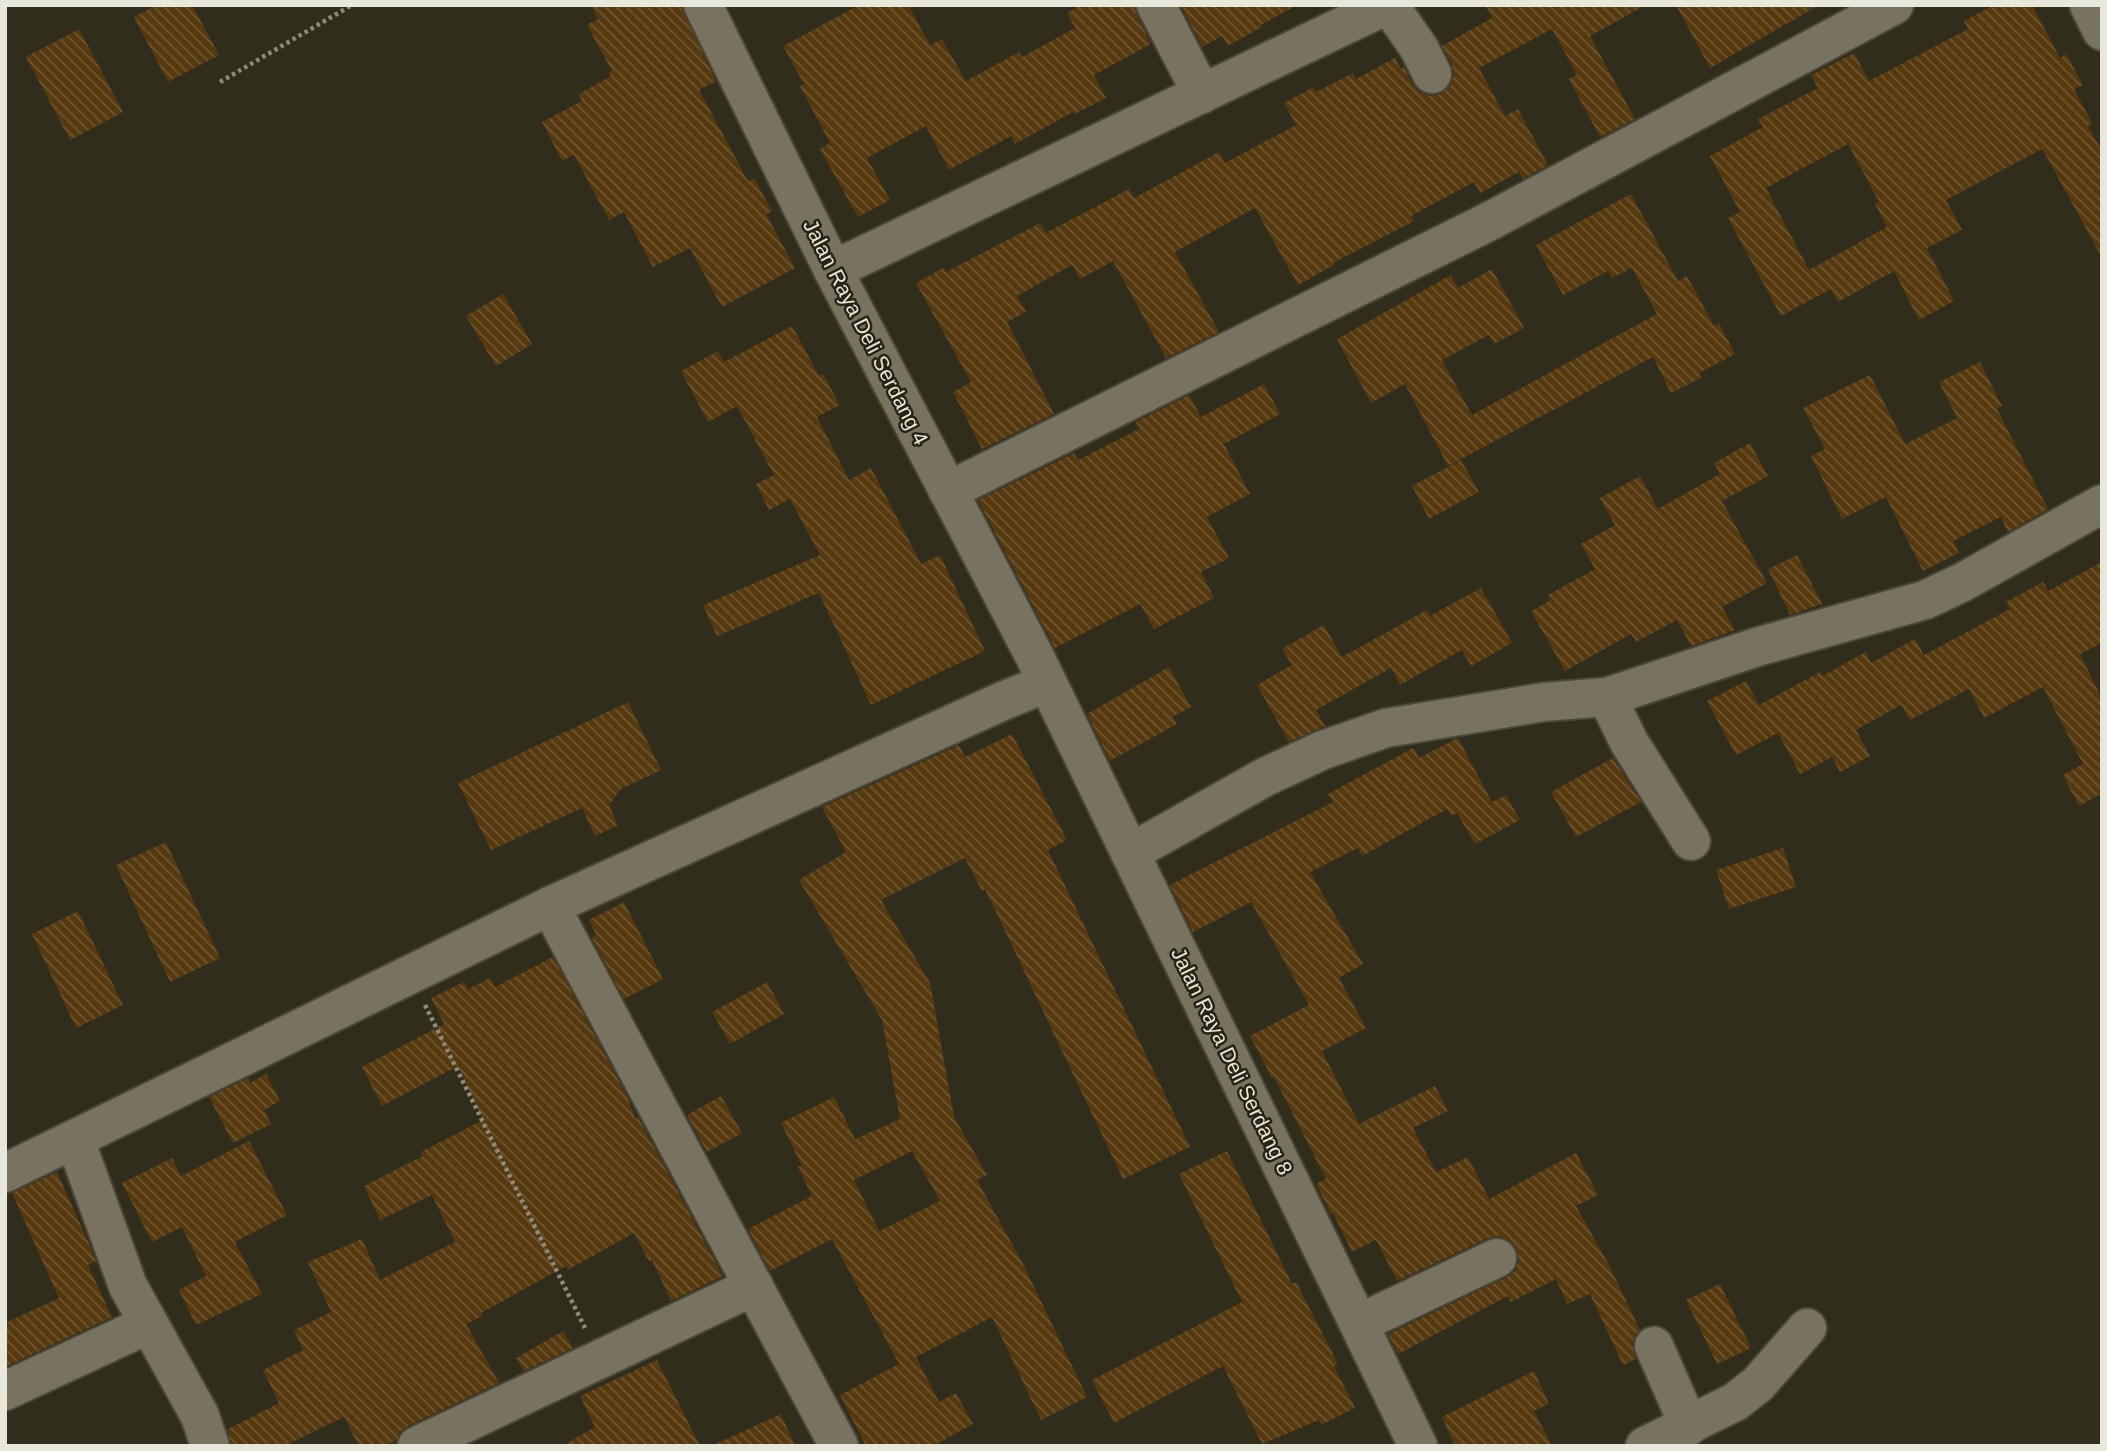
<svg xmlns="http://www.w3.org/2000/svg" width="2107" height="1451" font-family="Arial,sans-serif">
<defs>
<pattern id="building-back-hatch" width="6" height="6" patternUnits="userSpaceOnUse" patternTransform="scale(1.75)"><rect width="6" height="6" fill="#573910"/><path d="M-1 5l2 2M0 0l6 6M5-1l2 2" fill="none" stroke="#6f5632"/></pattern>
</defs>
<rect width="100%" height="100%" fill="#312d1c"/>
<g fill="url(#building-back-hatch)" fill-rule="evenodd">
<polygon points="157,5 192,5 219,55 168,82 134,17"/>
<polygon points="591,5 680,5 716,81 699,90 748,181 754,178 772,211 766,214 795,268 722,307 690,248 653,267 624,212 609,220 574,155 562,161 542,122 582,101 579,94 611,76 609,73 612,71 587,25 598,19"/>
<polygon points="859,5 908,5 930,45 942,39 966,81 1019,52 1022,57 1075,28 1067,13 1081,5 1134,5 1137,15 1151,44 1094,75 1106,98 1075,114 1073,112 1015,144 1011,136 949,170 926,126 867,158 890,200 858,217 820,149 830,143 800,86 804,84 783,46"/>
<polygon points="1181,5 1297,5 1261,25 1262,27 1228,46 1222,36 1202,47"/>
<polygon points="1485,5 1646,5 1590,36 1635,119 1600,137 1569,79 1577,75 1552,29 1479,68 1505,116 1518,109 1548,165 1523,179 1519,172 1480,193 1474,182 1411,216 1414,221 1333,263 1334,265 1298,285 1255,208 1175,252 1219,332 1166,358 1113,261 1080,279 1072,265 1017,296 1026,312 1007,322 1054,414 982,449 953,392 971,382 916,283 943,268 946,272 1040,223 1046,233 1129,189 1134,198 1219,152 1225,163 1296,125 1284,103 1313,87 1316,92 1353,73 1356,79 1395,58 1401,69 1404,67 1412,84 1419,92 1430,96 1441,94 1451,85 1454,75 1452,64 1442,46 1492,18"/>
<polygon points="1676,5 1819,5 1710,68"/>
<path d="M1994 5H2032L2060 58 2066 54 2083 85 2074 89 2092 123 2088 126 2102 151V258L2043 150H2040L1946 200 1962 230 1927 248 1954 301 1919 320 1894 271 1838 302 1831 289 1781 316 1728 218 1740 212 1710 156 1763 127 1758 119 1818 88 1811 75 1854 53 1869 81 1968 29 1964 21ZM1848 144 1879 202 1875 204 1887 227 1809 270 1766 188Z"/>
<polygon points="79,29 123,112 70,140 26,57"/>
<polygon points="1631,194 1678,281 1687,276 1714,326 1719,323 1735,354 1699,373 1701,378 1671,393 1653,357 1448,466 1405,384 1371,403 1337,339 1451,275 1458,288 1492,269 1524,328 1494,344 1489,335 1442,360 1472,415 1657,314 1632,268 1612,278 1608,271 1563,295 1536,245"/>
<polygon points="503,294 532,344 496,366 466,316"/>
<polygon points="792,326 819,376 823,374 840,405 817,417 849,480 871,468 921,564 940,555 985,651 871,705 819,593 717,636 703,605 820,555 790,499 769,510 756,484 774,475 737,406 708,422 681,371 718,351 724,362"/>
<polygon points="1980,362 2002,406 1997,409 2048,509 2008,532 2001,517 1953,541 1959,553 1923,571 1886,497 1842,519 1811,456 1825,449 1803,408 1870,375 1905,444 1957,418 1939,382"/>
<polygon points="1264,384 1280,414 1224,444 1250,494 1207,517 1229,558 1201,572 1214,598 1154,629 1140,604 1055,648 978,500 1074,453 1078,460 1139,429 1136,422 1189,395 1201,417"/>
<polygon points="1750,443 1768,476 1722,501 1767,583 1722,607 1735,630 1691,646 1677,620 1636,642 1631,634 1565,671 1531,611 1551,600 1548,595 1595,569 1581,544 1615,525 1600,498 1640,476 1658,509 1720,474 1714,463"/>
<polygon points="1461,460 1479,492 1429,519 1412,486"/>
<polygon points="1797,555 1822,604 1790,615 1768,569"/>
<polygon points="2102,562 2102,643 2080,654 2102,699 2102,799 2099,795 2079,806 2063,775 2083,764 2043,687 1984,718 1969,689 1910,720 1901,705 1856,730 1870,756 1840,772 1832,757 1800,774 1778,733 1736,755 1707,701 1746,681 1759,705 1820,672 1822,676 1866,652 1871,663 1915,639 1924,655 2010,609 2006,602 2043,582 2048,591"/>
<polygon points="1481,588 1512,643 1471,666 1462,650 1400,685 1391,668 1316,710 1325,726 1289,742 1257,685 1292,665 1282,649 1324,625 1342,657 1427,610 1430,616"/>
<polygon points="1169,667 1191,707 1172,717 1177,724 1110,761 1087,714"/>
<polygon points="628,702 661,770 621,789 609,805 618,825 595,836 582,808 491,850 458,783"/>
<path d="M1012 734 1067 840 1048 850 1190 1147 1123 1179 985 889 982 891 965 858 881 900 930 983 954 1117 987 1175 977 1180 1024 1266 1087 1397 1041 1420 992 1317 916 1357 939 1402 956 1393 973 1424 933 1446H866L840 1395 899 1364 832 1239 770 1271 748 1229 812 1196 798 1167 802 1166 781 1123 834 1097 855 1139 900 1119 882 1020 799 880 846 852 822 807 959 745 965 757ZM912 1151 940 1201 879 1231 854 1180Z"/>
<polygon points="1458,738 1492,802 1506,795 1520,820 1475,844 1457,813 1451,816 1447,809 1362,856 1358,848 1310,872 1363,964 1339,978 1366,1028 1322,1051 1359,1124 1435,1086 1448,1111 1413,1128 1436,1172 1468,1157 1489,1199 1576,1153 1598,1195 1576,1206 1608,1263 1640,1330 1636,1334 1632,1343 1636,1359 1623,1365 1590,1294 1567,1304 1556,1279 1511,1302 1508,1296 1398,1354 1388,1334 1507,1277 1515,1271 1519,1260 1516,1248 1509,1240 1499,1236 1488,1238 1397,1281 1376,1240 1352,1252 1333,1213 1331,1214 1316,1184 1326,1179 1274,1077 1272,1078 1250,1036 1309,1005 1251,902 1193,932 1170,885 1333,802 1328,794 1413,748 1419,758"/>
<polygon points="1613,758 1641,802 1576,837 1551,792"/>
<polygon points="166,842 220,958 170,982 116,865"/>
<polygon points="1783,848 1796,887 1729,909 1716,870"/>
<polygon points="624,902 663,979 624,999 592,938 596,935 589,920"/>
<polygon points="78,911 123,1005 76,1028 32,934"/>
<polygon points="553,957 628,1098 635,1119 638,1117 723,1276 671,1301 652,1260 649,1261 634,1233 568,1270 566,1266 481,1313 483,1316 466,1324 499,1383 408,1426 399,1433 397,1440 384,1446 359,1446 344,1417 284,1446 231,1446 228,1429 279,1403 263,1370 303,1350 294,1330 331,1312 308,1262 362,1239 380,1280 455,1242 432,1195 380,1220 364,1186 423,1156 421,1152 483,1120 458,1066 382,1106 362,1067 444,1024 431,998 464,982 468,989 490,978 495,987"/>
<polygon points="767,982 784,1014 730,1044 712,1012"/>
<polygon points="266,1074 280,1101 264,1110 271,1124 233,1143 209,1097 248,1078 250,1083"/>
<polygon points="721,1096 742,1133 707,1152 687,1115"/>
<polygon points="249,1141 287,1215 235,1242 262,1294 196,1325 179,1290 206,1276 182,1227 152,1242 122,1183 172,1158 181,1176"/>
<polygon points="1227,1151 1292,1284 1296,1282 1338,1364 1334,1366 1355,1408 1321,1425 1319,1420 1262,1444 1223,1366 1114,1423 1092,1380 1242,1302 1179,1174"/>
<polygon points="57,1172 90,1246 96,1261 88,1265 112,1317 5,1367 5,1323 59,1298 12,1193"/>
<polygon points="1720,1284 1751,1348 1717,1364 1686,1300"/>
<polygon points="563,1331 573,1348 524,1371 516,1358"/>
<polygon points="657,1360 700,1446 562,1446 595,1427 580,1396"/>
<polygon points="1534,1371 1549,1404 1534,1411 1552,1446 1455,1446 1442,1417"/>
<polygon points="781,1414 795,1446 711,1446"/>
</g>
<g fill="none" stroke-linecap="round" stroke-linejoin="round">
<defs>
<g id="minor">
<polyline points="703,5 833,270 1035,657 1418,1446"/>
<polyline points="1156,5 1202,94"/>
<polyline points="1389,5 1419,48 1432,74"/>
<polyline points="2089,5 2102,31"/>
<polyline points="833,270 1387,5"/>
<polyline points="948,491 1490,221 1894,5"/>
<polyline points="1607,697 1629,742 1691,841"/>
<polyline points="1130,853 1265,777 1323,750 1386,728 1544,702 1607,697 1760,646 1925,600 1963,582 2102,504"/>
<polyline points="550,906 839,1446"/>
<polyline points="75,1140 128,1286 200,1416 210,1446"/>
<polyline points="5,1173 550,906 1005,700 1047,683"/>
<polyline points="1360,1323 1497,1258"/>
<polyline points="1654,1346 1689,1426"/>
<polyline points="5,1391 149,1324"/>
<polyline points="417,1446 754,1286"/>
<polyline points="1645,1446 1735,1402 1758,1384 1807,1328"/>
</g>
</defs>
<use href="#minor" stroke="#4b4839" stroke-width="42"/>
<g stroke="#8e8b7d" stroke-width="4.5" stroke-dasharray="3.5 3.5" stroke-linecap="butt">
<polyline points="220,82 352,5"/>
<polyline points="425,1005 586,1330"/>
</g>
<use href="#minor" stroke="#777360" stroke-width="38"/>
</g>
<g text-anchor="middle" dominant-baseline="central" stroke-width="5" stroke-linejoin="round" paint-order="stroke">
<g font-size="21" fill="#e8e7dc" stroke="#272413">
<text transform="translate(866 332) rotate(63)">Jalan Raya Deli Serdang 4</text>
<text transform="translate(1232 1061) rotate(64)">Jalan Raya Deli Serdang 8</text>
</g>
</g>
<rect width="2107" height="1451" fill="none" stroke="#e8e7dc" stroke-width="14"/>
</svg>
